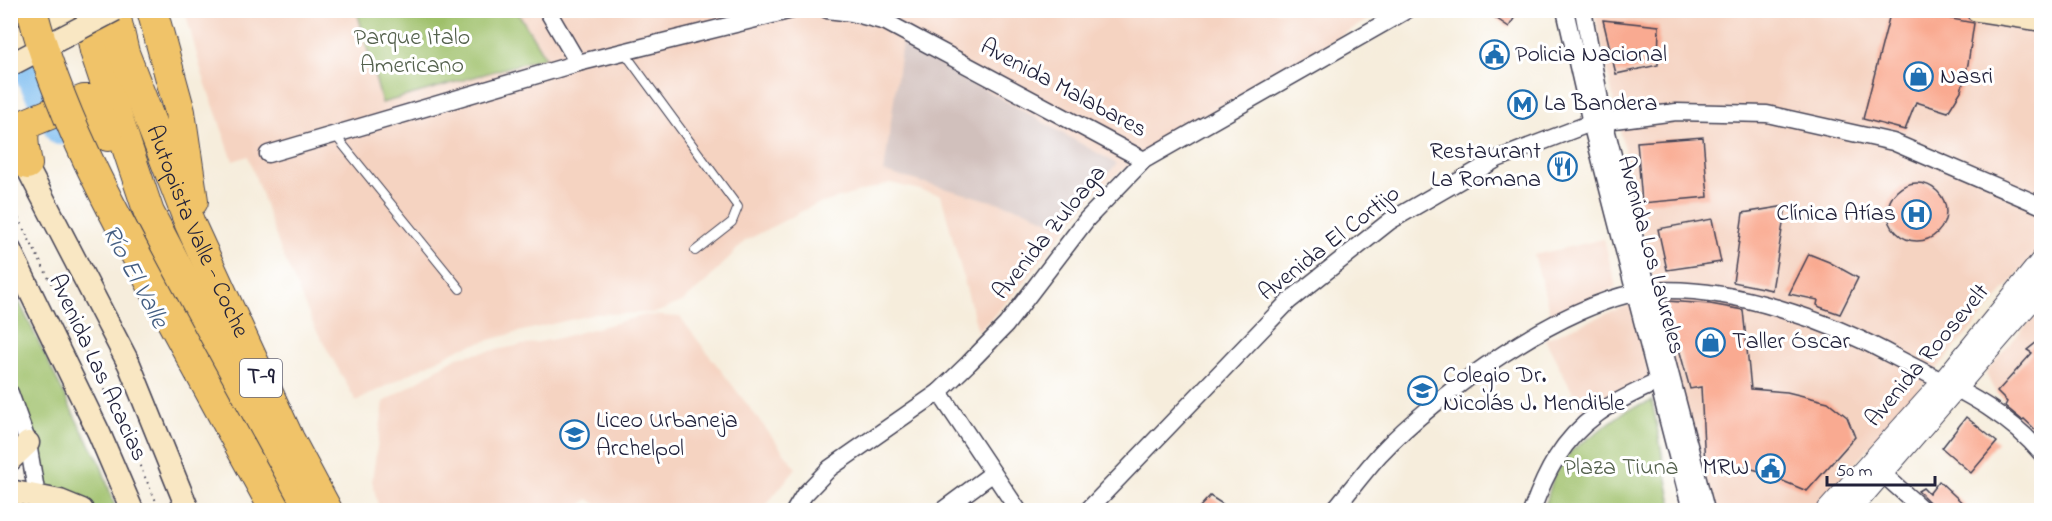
<svg xmlns="http://www.w3.org/2000/svg" width="2052" height="521" font-family="'Indie Flower',sans-serif">
<rect width="100%" height="100%" fill="#fff"/>
<filter id="ink" filterUnits="userSpaceOnUse"><feTurbulence type="fractalNoise" baseFrequency=".0167" numOctaves="2"/><feDisplacementMap in="SourceGraphic" scale="12" xChannelSelector="R" yChannelSelector="G"/><feConvolveMatrix kernelMatrix="1 2 1 2 8 2 1 2 1" color-interpolation-filters="sRGB"/></filter>
<filter id="wash" filterUnits="userSpaceOnUse"><feTurbulence type="fractalNoise" baseFrequency=".008" numOctaves="4" result="noise"/><feDisplacementMap in="SourceGraphic" scale="24" xChannelSelector="R" yChannelSelector="G"/><feGaussianBlur stdDeviation="1.35" result="paint"/><feColorMatrix in="noise" values="0 0 0 0 0 0 0 0 0 0 0 0 0 0 0 0 0 1.4 0 .05"/><feComposite in="paint" operator="in"/></filter>
<g filter="url(#wash)">
<rect width="100%" height="100%" fill="#f6eddc"/>
<g fill="#f5d3c1">
<polygon points="1895,10 2041,31 2041,248 1815,510 1709,510 1665,335 1594,11"/>
<polygon points="185,11 1382,11 1158,146 1109,180 1094,194 1018,290 978,332 941,195 890,183 812,206 745,241 706,282 682,302 655,313 595,314 522,331 461,348 356,401 314,326 281,251 248,156 233,161 201,70"/>
<polygon points="1604,239 1616,287 1551,317 1534,255"/>
<polygon points="1631,304 1650,380 1581,409 1545,339"/>
<polygon points="2041,308 2041,436 1993,388 1986,374 1989,368"/>
<polygon points="645,315 680,317 796,468 762,510 606,510 588,499 576,510 379,510 372,480 384,402 457,357 555,339"/>
</g>
<polygon fill="#d1c0bc" points="902,42 1117,164 1058,225 1025,210 884,172"/>
<g fill="#9ec069" stroke="#607152" stroke-width="1.5">
<polygon points="357,11 517,11 545,57 382,103"/>
<polygon points="10,283 76,419 100,462 116,510 44,510 11,397"/>
<polygon points="1652,401 1673,510 1544,510 1554,475 1571,451 1627,410"/>
</g>
<g fill="none" stroke-linecap="round" stroke-linejoin="round">
<polyline stroke="#7abbef" stroke-width="26" points="10,43 59,132"/>
</g>
<g id="blocks">
<g fill="#f9aa91">
<polygon points="1484,10 1519,10 1509,27"/>
<polygon points="1891,10 1904,10 1974,23 1968,64 1961,91 1948,112 1916,102 1905,130 1863,119"/>
<polygon points="1603,20 1659,26 1658,65 1616,74"/>
<polygon points="1703,137 1708,197 1642,203 1637,142"/>
<circle cx="1917" cy="212" r="29"/>
<polygon points="1786,206 1772,290 1733,282 1743,213"/>
<polygon points="1712,219 1721,262 1667,270 1658,229"/>
<polygon points="1809,254 1829,262 1858,278 1840,314 1820,307 1817,305 1818,300 1789,294"/>
<polygon points="1666,301 1710,304 1743,310 1751,389 1787,392 1828,402 1847,417 1855,437 1807,491 1756,470 1735,465 1705,465 1701,387 1690,389"/>
<polygon points="2042,338 2042,436 2024,419 2022,420 2005,406 2007,402 1997,392 2032,353 2027,350"/>
<polygon points="1966,417 1997,442 1971,473 1942,448"/>
<polygon points="1939,481 1970,510 1933,510 1930,503 1918,491 1923,488 1929,494"/>
<polygon points="1210,496 1232,510 1197,510"/>
</g>
</g>
</g>
<g filter="url(#ink)">
<use href="#blocks" fill-opacity="0" stroke="#424053" stroke-width="1.5"/>
<g fill="none" stroke-linecap="round" stroke-linejoin="round">
<defs>
<g id="service">
<polyline points="736,10 738,13"/>
<polyline points="624,52 738,207 732,222 695,251"/>
<polyline points="335,135 460,289"/>
</g>
<g id="minor">
<polyline points="547,10 578,63"/>
<polyline points="827,10 852,13 886,22 1144,160"/>
<polyline points="1565,10 1591,123 1691,510"/>
<polyline points="1583,10 1604,121 1706,510"/>
<polyline points="268,154 578,63 792,10"/>
<polyline points="939,392 1018,510"/>
<polyline points="10,393 28,443 37,496 43,510"/>
<polyline points="1873,465 1923,510"/>
<polyline points="795,510 804,495 830,468 939,392 969,363 1006,325 1087,219 1144,160 1407,10"/>
<polyline points="943,510 993,473"/>
<polyline points="1088,510 1289,301 1390,221 1497,159 1591,123 1676,112 1767,114 1893,142 2042,206"/>
<path d="M1334 510C1349 492 1364 472 1380 454 1435 395 1567 299 1648 291 1729 284 1830 321 1899 359 1950 386 2004 408 2042 454"/>
<path d="M1532 510C1546 472 1562 440 1596 415 1612 402 1647 387 1666 378"/>
</g>
<g id="tertiary">
<polyline points="1827,510 1942,382 2042,259"/>
<polyline points="1851,510 2042,289"/>
</g>
<g id="secondary">
<polyline points="1977,10 2042,20"/>
<polyline points="10,43 72,10"/>
<polyline points="19,152 129,364 188,510"/>
<polyline points="10,250 99,433 132,510"/>
<polyline points="10,460 28,443"/>
<polyline points="10,491 60,501 82,510"/>
</g>
<g id="motorway">
<polyline points="87,10 95,51 149,213 266,438 301,510"/>
<path id="s1" d="M114 10 124 53 190 224 289 439 327 510"/>
<polyline points="152,10 180,112 193,201"/>
<path d="M27 164C25 151 19 134 28 123L84 100H90L93 103 108 136"/>
</g>
</defs>
<use href="#service" stroke="#424053" stroke-width="10"/>
<use href="#minor" stroke="#424053" stroke-width="19"/>
<use href="#tertiary" stroke="#424053" stroke-width="22"/>
<use href="#secondary" stroke="#424053" stroke-width="25"/>
<use href="#motorway" stroke="#424053" stroke-width="32"/>
<polyline stroke="#424053" stroke-width="2" stroke-dasharray="1.5 4.5" stroke-linecap="butt" points="10,202 102,383 160,510"/>
<use href="#service" stroke="#fff" stroke-width="8"/>
<use href="#minor" stroke="#fff" stroke-width="16"/>
<use href="#tertiary" stroke="#fff" stroke-width="20"/>
<use href="#secondary" stroke="#f9e7c3" stroke-width="22"/>
<use href="#motorway" stroke="#f0c369" stroke-width="30"/>
<defs>
<polyline id="secondary-bridge" points="10,65 115,10"/>
<path id="motorway-bridge" d="M32 10C58 111 108 203 157 294 196 366 236 438 275 510"/>
</defs>
<use href="#secondary-bridge" stroke="#424053" stroke-width="25" stroke-linecap="butt"/>
<use href="#motorway-bridge" stroke="#424053" stroke-width="32" stroke-linecap="butt"/>
<use href="#secondary-bridge" stroke="#f9e7c3" stroke-width="22"/>
<use href="#motorway-bridge" stroke="#f0c369" stroke-width="30"/>
</g>
</g>
<defs>
<symbol id="civic-ring" viewBox="-11 -11 22 22"><circle r="9.5" fill="#fff" stroke="#1f6fb2" stroke-width="1.5"/><path d="M-.6-6.5H3V-4.5H.6V-3L4-1V1h2V6H-6V1h2V-1L-.6-3ZM-1.2 2.5V6h2.4V2.5Z" fill="#1f6fb2"/></symbol>
<symbol id="shop-ring" viewBox="-11 -11 22 22"><circle r="9.5" fill="#fff" stroke="#1f6fb2" stroke-width="1.5"/><path d="M-5-2.5h2.3a2.7 3.5 0 0 1 5.4 0H5L5.5 6h-11ZM-1.5-2.5h3a1.5 2.3 0 0 0-3 0Z" fill="#1f6fb2"/></symbol>
<symbol id="metro-ring" viewBox="-11 -11 22 22"><circle r="9.5" fill="#fff" stroke="#1f6fb2" stroke-width="1.5"/><path d="M-5.5 5V-5H-3L0 0L3-5H5.5V5H3V-.5L0 4L-3-.5V5Z" fill="#1f6fb2"/></symbol>
<symbol id="restaurant-ring" viewBox="-11 -11 22 22"><circle r="9.5" fill="#fff" stroke="#1f6fb2" stroke-width="1.5"/><path d="M-5-6h1v4h1v-4h1v4h1v-4h1v5L-1.5 .5V6h-2V.5L-5-1ZM5-6V6H3V1.5H1.5Q1.5-4 5-6Z" fill="#1f6fb2"/></symbol>
<symbol id="hospital-ring" viewBox="-11 -11 22 22"><circle r="9.5" fill="#fff" stroke="#1f6fb2" stroke-width="1.5"/><path d="M-5-5h3v3.5h4V-5h3V5h-3V1.5h-4V5h-3Z" fill="#1f6fb2"/></symbol>
<symbol id="school-ring" viewBox="-11 -11 22 22"><circle r="9.5" fill="#fff" stroke="#1f6fb2" stroke-width="1.5"/><path d="M0-5L7-2L0 1L-7-2ZM-4 1L0 2.5L4 1V4Q0 6-4 4Z" fill="#1f6fb2"/></symbol>
</defs>
<g fill-rule="evenodd">
<use href="#civic-ring" x="1478" y="38" width="33" height="33"/>
<use href="#shop-ring" x="1902" y="60" width="33" height="33"/>
<use href="#metro-ring" x="1506" y="88" width="33" height="33"/>
<use href="#restaurant-ring" x="1546" y="150" width="33" height="33"/>
<use href="#hospital-ring" x="1900" y="198" width="33" height="33"/>
<use href="#shop-ring" x="1694" y="326" width="33" height="33"/>
<use href="#school-ring" x="1406" y="374" width="33" height="33"/>
<use href="#school-ring" x="558" y="418" width="33" height="33"/>
<use href="#civic-ring" x="1754" y="452" width="33" height="33"/>
</g>
<g text-anchor="middle" dominant-baseline="central" stroke-width="6" stroke-linejoin="round" paint-order="stroke">
<rect fill="#fff" stroke="#646476" stroke-width="1.5" x="240" y="359" width="42" height="38" rx="4.5"/>
<g font-size="22" font-weight="bold" fill="#22223b">
<text x="261" y="378">T-9</text>
</g>
<g font-size="24" fill="#54614d" stroke="#fff">
<text x="412" y="38">Parque Italo<tspan x="412" dy="28">Americano</tspan></text>
<text x="1621" y="468">Plaza Tiuna</text>
</g>
<g font-size="24" fill="#22223b" stroke="#fff" text-anchor="start">
<text x="1515" y="55">Policia Nacional</text>
<text x="1940" y="77">Nasri</text>
<text x="1544" y="104">La Bandera</text>
<text x="1541" y="152" text-anchor="end">Restaurant<tspan x="1541" dy="28">La Romana</tspan></text>
<text x="1896" y="214" text-anchor="end">Clínica Atías</text>
<text x="1732" y="342">Taller Óscar</text>
<text x="1443" y="376">Colegio Dr.<tspan x="1443" dy="28">Nicolás J. Mendible</tspan></text>
<text x="596" y="421">Liceo Urbaneja<tspan x="596" dy="28">Archelpol</tspan></text>
<text x="1749" y="468" text-anchor="end">MRW</text>
</g>
<g font-size="24" fill="#22223b" stroke="#fff">
<text transform="translate(1063 89) rotate(28)">Avenida Malabares</text>
<text stroke="none"><textPath href="#s1" startOffset="237">Autopista Valle - Coche</textPath></text>
<text transform="translate(1050 233) rotate(-51)">Avenida Zuloaga</text>
<text transform="translate(1330 244) rotate(-38)">Avenida El Cortijo</text>
<text transform="translate(1650 255) rotate(75)">Avenida Los Laureles</text>
<text transform="translate(1928 356) rotate(-50)">Avenida Roosevelt</text>
<text transform="translate(97 368) rotate(65)">Avenida Las Acacias</text>
</g>
<g font-size="26" font-style="italic" fill="#455f83" stroke="#fff">
<text transform="translate(134 277) rotate(62)">Río El Valle</text>
</g>
</g>
<rect width="2052" height="521" fill="none" stroke="#fff" stroke-width="36"/>
<path d="M1827 476v9h108v-9" fill="none" stroke="#22223b" stroke-width="3"/>
<text x="1836" y="476" font-size="18" fill="#22223b" stroke="#ffffff" stroke-width="4.5" paint-order="stroke">50 m</text>
</svg>
